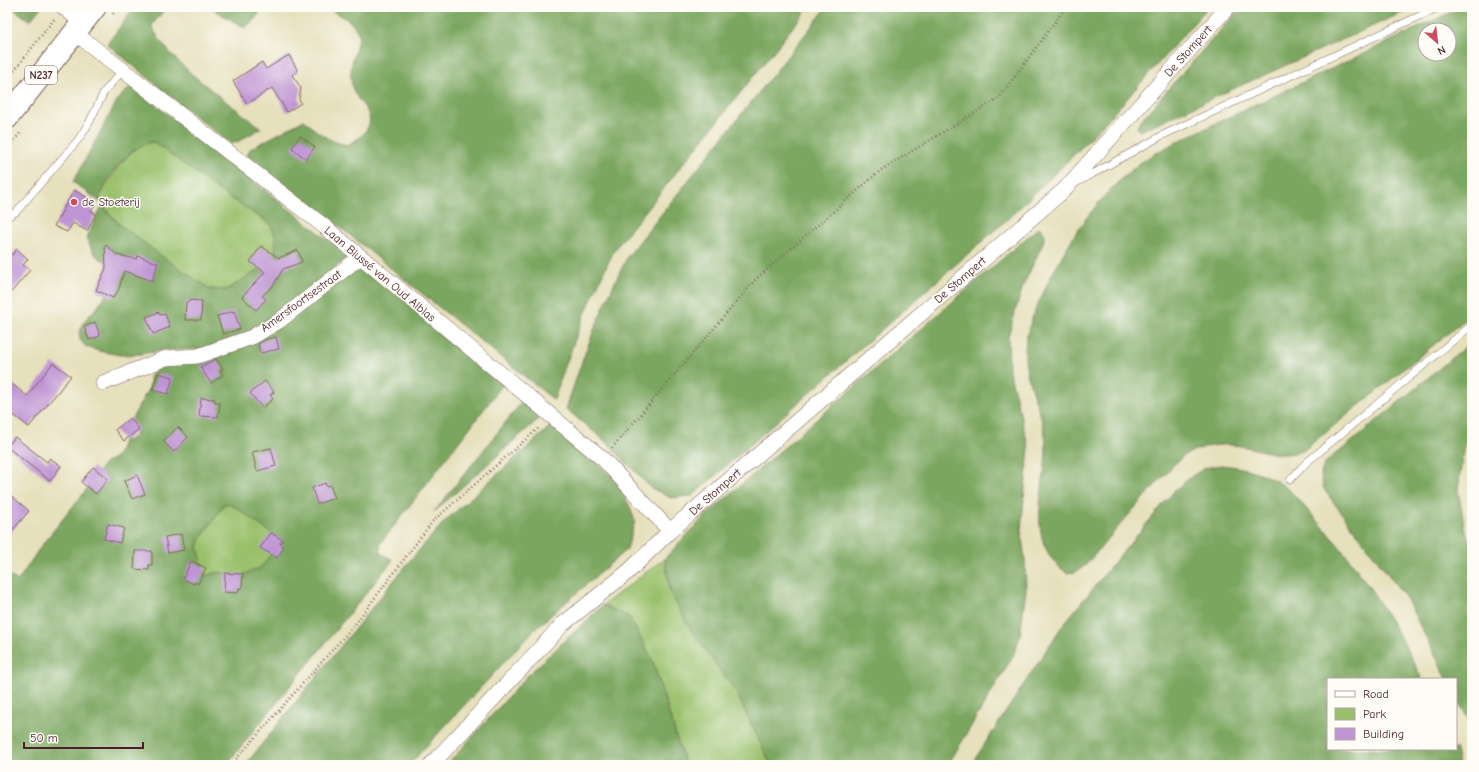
<svg xmlns="http://www.w3.org/2000/svg" width="1479" height="772" font-family="'Comic Neue',sans-serif">
<rect width="100%" height="100%" fill="#fdfcf7"/>
<filter id="ink" filterUnits="userSpaceOnUse"><feTurbulence type="fractalNoise" baseFrequency=".025" numOctaves="2"/><feDisplacementMap in="SourceGraphic" scale="8" xChannelSelector="R" yChannelSelector="G"/><feConvolveMatrix kernelMatrix="1 2 1 2 8 2 1 2 1" color-interpolation-filters="sRGB"/></filter>
<filter id="wash" filterUnits="userSpaceOnUse"><feTurbulence type="fractalNoise" baseFrequency=".012" numOctaves="4" result="noise"/><feDisplacementMap in="SourceGraphic" scale="16" xChannelSelector="R" yChannelSelector="G"/><feGaussianBlur stdDeviation="0.9" result="paint"/><feColorMatrix in="noise" values="0 0 0 0 0 0 0 0 0 0 0 0 0 0 0 0 0 1.4 0 .05"/><feComposite in="paint" operator="in"/></filter>
<g filter="url(#wash)">
<rect width="100%" height="100%" fill="#e6e0bc"/>
<g fill="#99c06b" stroke="#72704b">
<path d="M146 142H153L161 146 220 191 270 224 276 237 277 250 283 260 262 268 226 290 210 289 164 258 118 223 99 201 100 196C112 175 124 154 146 142Z"/>
<polygon points="225,503 237,508 282,541 261,568 248,573 239,576 220,572 205,576 198,547 201,538"/>
<polygon points="665,558 670,592 691,630 736,692 771,765 685,765 652,659 629,617 603,605"/>
</g>
<g fill="#7aa65f" stroke="#626245" fill-rule="evenodd">
<polygon points="11,7 41,7 30,21"/>
<path d="M135 7H167L152 25C163 59 232 105 261 128L239 141 231 144 181 105 107 44Z"/>
<polygon points="209,7 264,7 254,20 245,28"/>
<path d="M325 7H809L615 249C590 298 571 347 554 400L336 224 247 156 250 149 304 120C317 132 328 141 346 145 359 140 376 127 367 111 359 98 352 96 351 78 350 64 356 49 359 35 354 20 338 14 325 7Z"/>
<path d="M827 7H1208L1124 102 1079 150 1011 216 692 496 671 498 651 488 605 441 566 409C583 356 602 305 628 256Z"/>
<polygon points="1241,7 1415,7 1140,131 1137,128 1140,121"/>
<path d="M1462 7H1472V314L1304 450C1279 461 1256 446 1231 445 1219 444 1199 447 1189 453 1177 459 1168 472 1158 482 1133 509 1109 538 1085 566L1075 572 1067 573C1023 542 1045 492 1046 449 1047 417 1025 387 1025 355 1024 332 1035 311 1044 291 1067 241 1099 193 1144 160 1152 155 1162 150 1170 145ZM1425 30H1449V54H1425Z"/>
<path d="M131 86 349 256 289 307 252 332 202 349 166 350 142 354 120 355 99 351 86 347 80 340 79 333 85 320 99 305 110 289 115 263C97 261 92 254 87 237L102 206 118 223 164 258 210 289 226 290 262 268 283 260 275 254 276 237 270 224 220 191 154 142C131 143 103 180 99 201L73 182 118 99Z"/>
<polygon points="1039,227 1045,234 1043,243 1023,286 1008,336 1009,370 1029,448 1021,530 1025,560 1026,590 1020,636 1013,656 948,765 771,765 736,692 691,630 670,592 665,558 705,516"/>
<path d="M358 263 505 382 380 544 381 553 393 560 226 765H7V574L18 581 41 546 83 494 104 464 118 455 124 438 126 442 136 435 129 424 150 386V377L155 370 164 365 217 356ZM225 503 237 508 282 541 260 568 248 573 239 576 220 572 205 576 198 547 201 538Z"/>
<path d="M1472 341V430L1464 445 1458 490 1465 528 1472 552V718L1467 717 1456 697V679H1447L1406 598 1325 491C1315 468 1326 460 1344 448Z"/>
<polygon points="525,398 543,415 434,512"/>
<polygon points="553,424 615,479 629,505 635,521 627,549 532,632 409,765 245,765 412,558 444,522"/>
<path d="M1221 465C1245 467 1270 474 1289 490 1298 498 1305 508 1314 517 1359 566 1393 620 1422 679H1328V749H1456L1459 765H971L1062 626 1117 559 1175 490 1192 476 1205 468Z"/>
<polygon points="603,605 629,617 652,659 685,765 447,765 528,675"/>
</g>
<g id="blocks">
<g fill="#bf94d4">
<polygon points="289,55 298,71 292,75 301,88 299,99 301,103 287,112 272,88 247,104 233,81 262,62 266,69"/>
<polygon points="300,136 315,147 306,159 292,148"/>
<polygon points="74,190 96,203 91,211 96,214 87,231 73,223 67,232 54,226"/>
<polygon points="105,244 117,255 137,259 138,256 158,263 152,281 124,271 119,289 113,298 96,290 106,268"/>
<polygon points="261,246 279,258 298,250 302,262 283,269 273,286 262,296 266,299 256,310 242,297 265,272 250,262"/>
<polygon points="17,249 28,259 23,265 30,270 7,297 7,251 12,255"/>
<polygon points="189,300 202,301 201,320 185,320 186,302 189,302"/>
<polygon points="234,311 240,329 223,334 217,316"/>
<polygon points="159,312 160,315 165,314 170,327 153,334 146,317"/>
<polygon points="95,322 100,336 89,340 84,327"/>
<polygon points="276,337 279,349 260,353 258,344 267,339"/>
<polygon points="216,359 223,369 220,371 223,375 211,383 200,367"/>
<polygon points="53,363 71,376 29,427 7,410 7,380 27,396"/>
<polygon points="158,373 173,377 168,394 152,390"/>
<polygon points="265,381 274,392 270,395 273,399 262,408 250,393"/>
<polygon points="201,398 215,399 215,403 220,403 218,417 199,416"/>
<polygon points="130,418 139,429 124,441 115,430"/>
<polygon points="178,427 188,437 174,452 163,441"/>
<polygon points="15,437 47,462 50,458 61,466 50,481 7,447"/>
<polygon points="271,448 276,466 257,471 252,452"/>
<polygon points="93,467 108,479 96,494 81,482"/>
<polygon points="137,475 145,494 132,499 124,481"/>
<polygon points="325,483 326,486 330,485 335,498 317,504 312,488"/>
<polygon points="7,492 29,511 7,537"/>
<polygon points="108,524 124,528 120,543 104,539"/>
<polygon points="271,533 283,540 280,544 284,547 277,558 260,548"/>
<polygon points="181,534 184,550 168,553 165,537"/>
<polygon points="135,551 152,551 152,565 149,565 149,570 134,569"/>
<polygon points="191,561 206,568 198,584 195,582 194,584 183,579"/>
<polygon points="225,573 243,574 242,588 239,588 238,593 224,592"/>
</g>
</g>
</g>
<g filter="url(#ink)">
<use href="#blocks" fill-opacity="0" stroke="#81635e" stroke-width="1"/>
<g fill="none" stroke-linecap="round" stroke-linejoin="round">
<defs>
<g id="lane">
<polyline points="1076,183 1163,135 1439,7"/>
<polyline points="7,217 16,212 78,140 89,123 104,92 123,70"/>
<polyline points="1290,480 1306,463 1472,325"/>
</g>
<g id="street">
<polyline points="63,7 83,23"/>
<polyline points="75,33 325,227 603,459 670,531"/>
<polyline points="103,383 166,358 198,356 252,337 279,321 360,257"/>
<polyline points="431,765 563,624 629,571 670,531 1064,190 1228,7"/>
</g>
<polyline id="primary" points="7,118 95,7"/>
</defs>
<use href="#lane" stroke="#81635e" stroke-width="8"/>
<use href="#street" stroke="#81635e" stroke-width="16"/>
<use href="#primary" stroke="#81635e" stroke-width="24"/>
<g stroke="#81635e" stroke-width="2.5" stroke-dasharray="1 3" stroke-linecap="butt">
<polyline points="113,14 119,7"/>
<polyline points="7,80 55,18"/>
<polyline points="7,150 21,132"/>
<polyline points="612,448 756,279 881,170 999,98 1066,7"/>
<polyline points="231,765 356,623 433,521 540,427"/>
</g>
<use href="#lane" stroke="#fff" stroke-width="7"/>
<use href="#street" stroke="#fff" stroke-width="15"/>
<use href="#primary" stroke="#fff" stroke-width="22"/>
</g>
</g>
<circle fill="#d1495b" stroke="#fdfcf7" stroke-width="1.5" cx="74" cy="202" r="4"/>
<g text-anchor="middle" dominant-baseline="central" stroke-width="3" stroke-linejoin="round" paint-order="stroke">
<rect fill="#fdfcf7" stroke="#806168" stroke-width="1" x="25" y="66" width="32" height="18" rx="3"/>
<g font-size="11" font-weight="bold" fill="#4a1f2b">
<text x="41" y="75">N237</text>
</g>
<g font-size="12" fill="#4a1f2b" stroke="#fdfcf7">
<text transform="translate(1188 51) rotate(-48)">De Stompert</text>
<text transform="translate(380 274) rotate(40)">Laan Blussé van Oud Alblas</text>
<text transform="translate(960 280) rotate(-41)">De Stompert</text>
<text transform="translate(301 301) rotate(-36)">Amersfoortsestraat</text>
<text transform="translate(715 492) rotate(-41)">De Stompert</text>
</g>
<g font-size="12" fill="#4a1f2b" stroke="#fdfcf7" text-anchor="start">
<text x="82" y="202">de Stoeterij</text>
</g>
</g>
<rect width="1479" height="772" fill="none" stroke="#fdfcf7" stroke-width="24"/>
<rect x="1327" y="678" width="130" height="72" fill="#fdfcf7" stroke="#b5a4a5"/>
<rect x="1335" y="691" width="20" height="6" fill="#ffffff" stroke="#b5a4a5"/>
<text x="1363" y="698" font-size="12" fill="#4a1f2b">Road</text>
<rect x="1335" y="708" width="20" height="12" fill="#99c06b" stroke="#b5a4a5"/>
<text x="1363" y="718" font-size="12" fill="#4a1f2b">Park</text>
<rect x="1335" y="728" width="20" height="12" fill="#bf94d4" stroke="#b5a4a5"/>
<text x="1363" y="738" font-size="12" fill="#4a1f2b">Building</text>
<g transform="translate(1437 42) rotate(152)"><circle r="19" fill="#fdfcf7" stroke="#b5a4a5"/>
<path d="M0-3L7 15L0 10L-7 15Z" fill="#d1495b"/>
<text y="-6" font-size="11" font-weight="bold" text-anchor="middle" fill="#4a1f2b">N</text>
</g>
<path d="M24 742v6h119v-6" fill="none" stroke="#4a1f2b" stroke-width="2"/>
<text x="30" y="742" font-size="12" fill="#4a1f2b" stroke="#fdfcf7" stroke-width="3" paint-order="stroke">50 m</text>
</svg>
